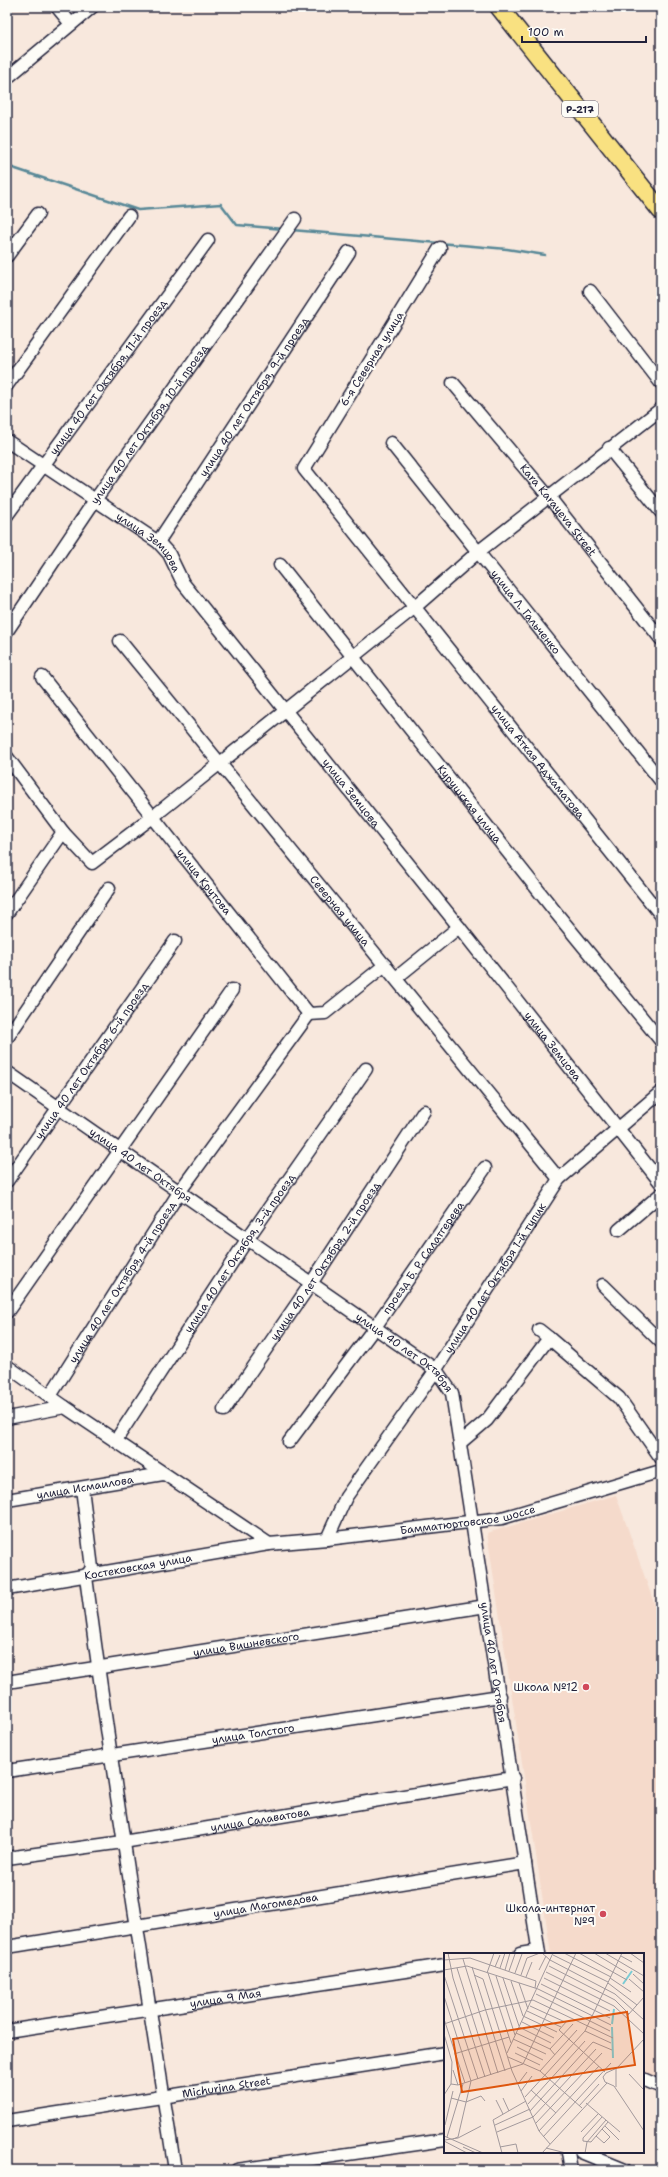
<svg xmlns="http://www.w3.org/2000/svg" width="668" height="2177" font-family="'Shantell Sans',sans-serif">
<rect width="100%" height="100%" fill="#f8e8dd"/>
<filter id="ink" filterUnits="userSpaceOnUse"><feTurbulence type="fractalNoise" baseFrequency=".025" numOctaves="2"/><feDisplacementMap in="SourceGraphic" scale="8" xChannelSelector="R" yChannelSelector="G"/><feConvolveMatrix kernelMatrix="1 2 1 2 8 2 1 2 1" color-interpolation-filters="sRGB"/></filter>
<g filter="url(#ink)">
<polygon fill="#f5dacb" points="616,1495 661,1623 661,2080 643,2072 643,1954 551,1954 487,1533"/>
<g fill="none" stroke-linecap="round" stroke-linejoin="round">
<g stroke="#588897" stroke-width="2.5">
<polyline points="7,166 138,210 221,204 237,225 283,229"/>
<polyline points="292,230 507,249 545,255"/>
</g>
<defs>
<g id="minor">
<polyline points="57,7 71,24"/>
<polyline points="7,78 92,7"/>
<path id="s1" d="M440 248 304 469 661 915"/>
<polyline points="7,256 38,214"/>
<polyline points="590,291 661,383"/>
<path id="s2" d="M453 383 549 497 661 639"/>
<polyline points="7,385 129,216"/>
<path id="s3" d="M7 441 158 542 169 554 183 583 459 927 661 1183"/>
<path id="s4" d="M391 443 661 781"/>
<polyline points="609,448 661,512"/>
<path id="s5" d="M7 515 208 240"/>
<path id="s6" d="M158 542 349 252"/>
<path id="s7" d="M280 565 557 914 661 1041"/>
<path id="s8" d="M7 631 95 500 295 219"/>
<path id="s9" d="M120 641 559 1179"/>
<path id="s10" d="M42 677 309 1014 325 1013 385 965"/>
<polyline points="7,757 63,832 92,863 154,816 415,607 478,552 661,409"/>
<polyline points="7,913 63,832"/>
<polyline points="396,978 459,927"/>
<polyline points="7,1038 109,888"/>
<path id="s11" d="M7 1072 436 1370 452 1393 539 1954"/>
<path id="s12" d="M7 1181 175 941"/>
<polyline points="619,1230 661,1194"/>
<polyline points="603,1285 661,1342"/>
<polyline points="7,1312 232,990"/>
<polyline points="549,1338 619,1398 661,1458"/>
<polyline points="7,1366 65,1407 269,1544"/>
<path id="s13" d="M50 1396 180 1191 309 1014"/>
<path id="s14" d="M224 1410 312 1282 424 1111"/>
<polyline points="7,1418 65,1407"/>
<path id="s15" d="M116 1440 248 1238 366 1069"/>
<path id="s16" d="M289 1442 375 1327 485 1168"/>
<polyline points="460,1443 487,1420 549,1338 539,1330"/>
<path d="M82 1488 92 1568 86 1577C112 1775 144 1972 175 2170"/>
<path id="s17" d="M7 1500 163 1474"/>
<path id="s18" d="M327 1539 346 1497 431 1377 559 1179 661 1092"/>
<path id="s19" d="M7 1589 269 1544 327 1539 502 1518 661 1471"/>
<path id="s20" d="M7 1682 486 1606"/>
<path id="s21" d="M7 1771 500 1696"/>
<path id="s22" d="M7 1858 123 1842 513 1778"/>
<path id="s23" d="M7 1947 525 1863"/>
<polyline points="520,1954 538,1951"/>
<path id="s24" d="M7 2031 445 1965"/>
<polyline points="643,2079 661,2087"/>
<path id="s25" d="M7 2121 445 2053"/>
<polyline points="568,2152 571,2170"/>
<polyline points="581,2152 625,2170"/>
<polyline points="237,2170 445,2140"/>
</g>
<polyline id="highway" points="499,7 661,211"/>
</defs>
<use href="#minor" stroke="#22223b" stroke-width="15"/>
<use href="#highway" stroke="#22223b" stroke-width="20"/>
<use href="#minor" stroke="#fdfcf7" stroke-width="12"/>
<use href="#highway" stroke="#f9e181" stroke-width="17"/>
</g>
</g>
<g fill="#d1495b" stroke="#fdfcf7" stroke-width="1.5">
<circle cx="586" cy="1687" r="4"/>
<circle cx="603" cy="1914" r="4"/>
</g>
<g text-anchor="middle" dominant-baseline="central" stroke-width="4" stroke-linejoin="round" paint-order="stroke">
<rect fill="#fdfcf7" stroke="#646373" stroke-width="1" x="562" y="101" width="36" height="16" rx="3"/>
<g font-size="10" font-weight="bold" fill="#22223b">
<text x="580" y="109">Р-217</text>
</g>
<g font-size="11" fill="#22223b" stroke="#fdfcf7">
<text transform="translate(372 359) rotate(-58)">6-я Северная улица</text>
<text stroke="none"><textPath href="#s5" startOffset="171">улица 40 лет Октября, 11-й проезд</textPath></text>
<text stroke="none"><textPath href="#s6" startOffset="174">улица 40 лет Октября, 9-й проезд</textPath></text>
<text stroke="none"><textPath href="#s8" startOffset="251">улица 40 лет Октября, 10-й проезд</textPath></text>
<text stroke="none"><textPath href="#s2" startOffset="165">Kara Karayeva Street</textPath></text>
<text stroke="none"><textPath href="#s3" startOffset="175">улица Земцова</textPath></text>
<text stroke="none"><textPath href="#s4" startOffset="216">улица Л. Гальченко</textPath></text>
<text stroke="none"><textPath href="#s1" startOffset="634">улица Аткая Аджаматова</textPath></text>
<text stroke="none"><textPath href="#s3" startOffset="499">улица Земцова</textPath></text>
<text stroke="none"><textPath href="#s7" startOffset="305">Курушская улица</textPath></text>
<text stroke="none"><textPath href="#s10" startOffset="261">улица Крутова</textPath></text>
<text stroke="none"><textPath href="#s9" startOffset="348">Северная улица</textPath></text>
<text stroke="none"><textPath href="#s3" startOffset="823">улица Земцова</textPath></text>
<text stroke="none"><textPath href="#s12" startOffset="147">улица 40 лет Октября, 6-й проезд</textPath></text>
<text stroke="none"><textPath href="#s11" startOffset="163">улица 40 лет Октября</textPath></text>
<text stroke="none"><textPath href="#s15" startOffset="224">улица 40 лет Октября, 3-й проезд</textPath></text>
<text stroke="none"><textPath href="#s16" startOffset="228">проезд Б. Р. Салатгерева</textPath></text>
<text stroke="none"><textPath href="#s14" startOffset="180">улица 40 лет Октября, 2-й проезд</textPath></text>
<text stroke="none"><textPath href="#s18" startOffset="311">улица 40 лет Октября 1-й тупик</textPath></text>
<text stroke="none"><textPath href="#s13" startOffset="135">улица 40 лет Октября, 4-й проезд</textPath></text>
<text stroke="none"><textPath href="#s11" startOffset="487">улица 40 лет Октября</textPath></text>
<text stroke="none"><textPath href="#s17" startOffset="79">улица Исмаилова</textPath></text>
<text stroke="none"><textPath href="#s19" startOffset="466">Бамматюртовское шоссе</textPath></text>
<text stroke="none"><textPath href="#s19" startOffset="133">Костековская улица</textPath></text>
<text stroke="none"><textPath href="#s20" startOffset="242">улица Вишневского</textPath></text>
<text stroke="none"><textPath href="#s11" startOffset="823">улица 40 лет Октября</textPath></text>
<text stroke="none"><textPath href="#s21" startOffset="249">улица Толстого</textPath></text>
<text stroke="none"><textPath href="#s22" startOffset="256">улица Салаватова</textPath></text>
<text stroke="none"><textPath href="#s23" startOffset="262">улица Магомедова</textPath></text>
<text stroke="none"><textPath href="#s24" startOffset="221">улица 9 Мая</textPath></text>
<text stroke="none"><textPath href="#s25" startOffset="222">Michurina Street</textPath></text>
</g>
<g font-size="11" fill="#22223b" stroke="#fdfcf7" text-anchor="end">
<text x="578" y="1687">Школа №12</text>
<text x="595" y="1908">Школа-интернат<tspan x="595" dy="13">№9</tspan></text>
</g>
</g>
<g transform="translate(444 1953)">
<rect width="200" height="200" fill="#f8e8dd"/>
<path fill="none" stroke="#7cccd5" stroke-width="2" d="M179 31 188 18M168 71 170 56M168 74 169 105"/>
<path fill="none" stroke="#a2999c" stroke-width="1" d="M4 0 9 25 41 124M98 0 106 7 171 41 200 67M120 0 167 24M135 0 183 27M150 0 183 20M161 0 200 23M186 0 200 10M109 2 164 29M177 3 188 9M19 6 54 120M0 7 26 5 92 28 91 35M105 13 171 47 185 61M28 14 61 118M51 14 56 2M13 15 47 122M56 15 61 0M0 17 23 13 94 36 167 72M61 17 66 0M95 17 102 3M65 18 71 1M102 19 156 46M43 20 50 0M44 20 67 90M71 20 78 1M189 21 200 31M0 22 34 126M30 22 39 26 68 118 95 178 106 191M77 22 83 5 96 0M52 23 71 82M82 24 88 9M59 25 75 73M100 25 166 58M166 25 187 39M185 26 200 39M67 28 79 63 113 79M75 30 84 56M164 30 193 52M97 31 166 65M92 41 166 78M0 43 27 128 14 184 9 186M156 46 170 53 200 81M86 53 121 69M83 58 117 74M184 62 200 44M0 66 21 130M123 68 115 77 161 119M78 69 110 85M0 71 41 57 89 47 169 85M75 74 107 90M141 78 167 90M72 80 106 96M0 81 8 109 7 131 0 142M69 86 102 101M200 86 173 115 162 120 159 124 161 129 170 133 200 178M73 94 99 107M63 100 109 0M71 100 96 112M10 101 65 84M111 102 106 96 129 71M64 104 96 118 138 155M9 117 14 132M96 118 133 77M185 121 200 137M7 131 14 132 79 111 132 0M74 131 83 119M172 134V116M87 137 112 160M77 138 88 123M81 144 141 78 178 0M7 145 22 149 37 143 41 148M59 145 65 158M52 147 59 161M142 150 176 179M84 151 141 88M135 153 155 131M86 158 149 89 168 97M158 164 139 185V188L147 189 164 169M92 170 158 100M1 172 9 138M51 172 86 156M161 173 175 187M95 178 155 113M53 179 89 164 152 96M137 179 154 161M0 183 39 200M152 183 160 190 166 184 158 176M3 184 19 131M99 184 167 110M1 187 14 185 37 173M0 188 23 200M19 194 32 200M56 194 72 191 74 200M102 195 122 200M58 200 49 167 82 148M98 200 163 130M141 200 143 189 162 167"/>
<path fill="#de560e" fill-opacity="0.15" stroke="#de560e" stroke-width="2" d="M183 59 191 112 18 139 9 86Z"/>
<rect width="200" height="200" fill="none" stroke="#22223b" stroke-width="2"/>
</g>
<rect width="668" height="2177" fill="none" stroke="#fdfcf7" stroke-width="24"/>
<rect x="12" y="12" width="644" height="2153" fill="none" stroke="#22223b" stroke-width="1.5" filter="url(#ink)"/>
<path d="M522 36v6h124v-6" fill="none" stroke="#22223b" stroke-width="2"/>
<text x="528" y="36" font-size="12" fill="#22223b" stroke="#fdfcf7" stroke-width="3" paint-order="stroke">100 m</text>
</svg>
